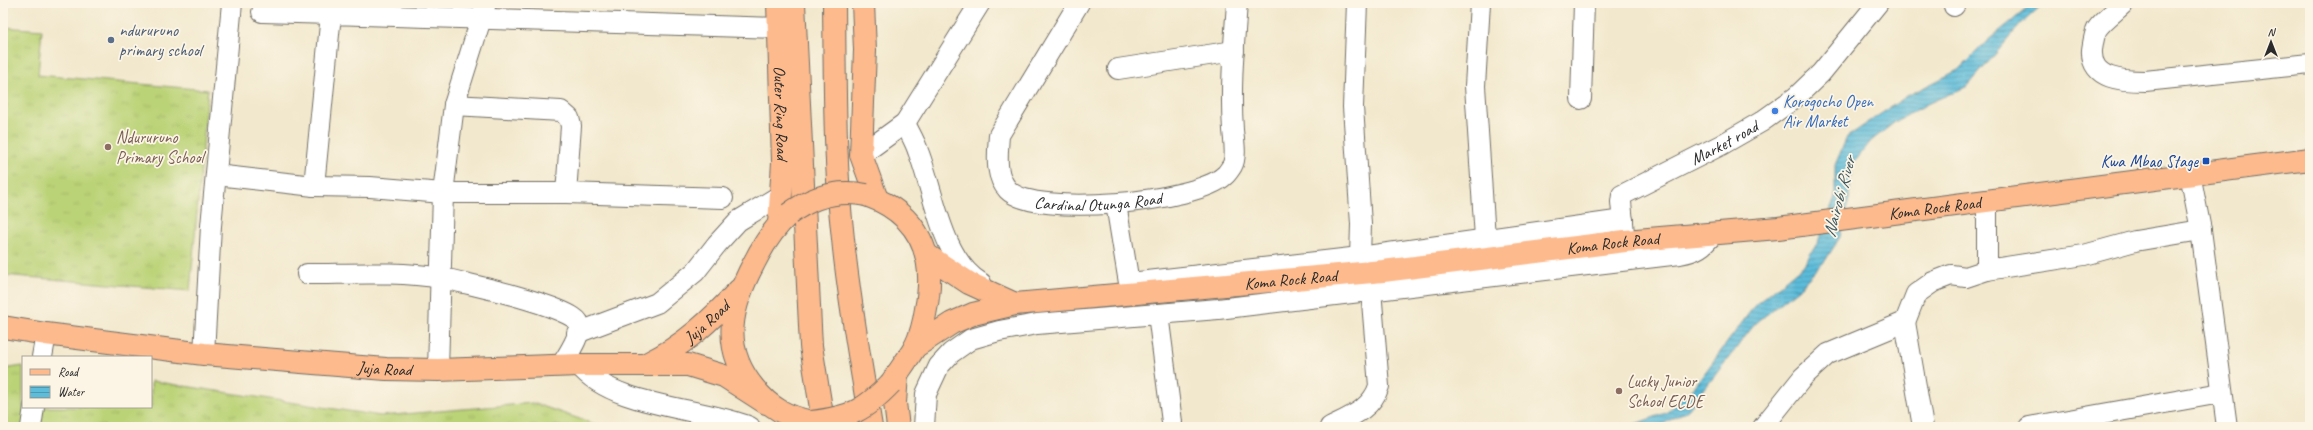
<svg xmlns="http://www.w3.org/2000/svg" width="2313" height="430" font-family="Caveat,sans-serif">
<defs>
<pattern id="grass-tufts" width="24" height="20" patternUnits="userSpaceOnUse"><rect width="24" height="20" fill="#bbd377"/><path d="M3 7l-1-3M5 7V3M7 7l1-3M15 17l-1-3M17 17v-4M19 17l1-3" fill="none" stroke="#a1b567"/></pattern>
<pattern id="water-rules" width="6" height="5" patternUnits="userSpaceOnUse"><rect width="6" height="5" fill="#5cbcda"/><path d="M0 2.5h6" fill="none" stroke="#4c99b1"/></pattern>
</defs>
<rect width="100%" height="100%" fill="#fcf5e5"/>
<filter id="ink" filterUnits="userSpaceOnUse"><feTurbulence type="fractalNoise" baseFrequency=".025" numOctaves="2"/><feDisplacementMap in="SourceGraphic" scale="8" xChannelSelector="R" yChannelSelector="G"/><feConvolveMatrix kernelMatrix="1 2 1 2 8 2 1 2 1" color-interpolation-filters="sRGB"/></filter>
<filter id="wash" filterUnits="userSpaceOnUse"><feTurbulence type="fractalNoise" baseFrequency=".012" numOctaves="4" result="noise"/><feDisplacementMap in="SourceGraphic" scale="16" xChannelSelector="R" yChannelSelector="G"/><feGaussianBlur stdDeviation="0.9" result="paint"/><feColorMatrix in="noise" values="0 0 0 0 0 0 0 0 0 0 0 0 0 0 0 0 0 1.4 0 .05"/><feComposite in="paint" operator="in"/></filter>
<g filter="url(#wash)">
<rect width="100%" height="100%" fill="#f2e8cd"/>
<g fill="url(#grass-tufts)" stroke="#737f51">
<polygon points="3,27 42,30 38,75 208,90 190,291 3,275"/>
<polygon points="23,366 23,407 151,407 151,381 381,416 533,403 603,427 3,427 3,369"/>
</g>
<polygon fill="url(#water-rules)" stroke="#447482" points="2034,3 2044,3 2021,24 1968,86 1929,103 1895,122 1871,141 1852,165 1849,199 1840,237 1825,261 1799,288 1755,324 1688,410 1658,427 1616,427 1632,425 1666,413 1695,386 1755,305 1803,266 1818,242 1835,197 1835,165 1847,137 1907,96 1958,70 1987,41"/>
</g>
<g filter="url(#ink)">
<g fill="none" stroke-linecap="round" stroke-linejoin="round">
<defs>
<g id="minor">
<path id="s1" d="M1079 3 999 135C998 153 994 175 1008 190 1035 218 1196 202 1224 176 1227 174 1230 169 1232 166 1237 157 1234 141 1233 130 1230 88 1234 45 1237 3"/>
<polyline points="1357,3 1353,107 1361,224 1360,257"/>
<polyline points="1480,3 1475,86 1485,238"/>
<path d="M2124 3C2116 11 2103 20 2097 29 2094 35 2093 43 2092 50 2090 80 2124 81 2145 81L2310 64"/>
<polyline points="1954,6 1956,3"/>
<polyline points="262,12 331,14"/>
<polyline points="1118,69 1234,51"/>
<polyline points="1581,99 1584,3"/>
<polyline points="454,105 561,111 569,118 571,126 566,193"/>
<path d="M905 123C909 132 915 141 918 151 934 191 941 259 981 283"/>
<polyline points="861,155 905,123 980,3"/>
<polyline points="2190,174 2201,230 2227,427"/>
<polyline points="216,175 314,186 370,187 443,193 566,193 723,198"/>
<polyline points="314,186 331,14 779,28"/>
<polyline points="1116,204 1129,283"/>
<path id="s2" d="M1624 233 1621 202 1622 195 1721 145 1761 122 1796 97 1821 73 1878 3"/>
<polyline points="1987,270 2084,255 2135,241 2201,230"/>
<path d="M307 274C351 274 397 271 441 278 459 281 578 308 579 324 581 337 567 355 561 366"/>
<polyline points="1130,283 1360,257 1623,220"/>
<polyline points="1158,314 1172,422"/>
<polyline points="1905,322 1923,427"/>
<polyline points="577,333 657,303 695,272 717,244 738,221 781,195"/>
<polyline points="204,354 211,226 232,3"/>
<polyline points="42,357 46,334"/>
<path d="M579 365C612 407 701 407 750 427"/>
<polyline points="438,370 443,193 454,105 486,3"/>
<polyline points="31,427 34,407"/>
<path d="M924 427 926 394 939 366 951 353 971 339 999 331 1037 324 1218 309 1680 254C1696 251 1703 247 1713 234"/>
<path d="M1330 427C1350 417 1372 409 1379 386L1371 290"/>
<polyline points="1763,427 1803,377 1828,354 1905,322 1916,294 1933,282 1951,275 1966,277 1987,270 1987,202"/>
<polyline points="2029,427 2221,393"/>
</g>
<g id="major">
<path id="s3" d="M778 3 783 162 779 224"/>
<polyline points="794,3 811,346 824,427"/>
<path d="M834 3C835 82 834 160 843 239 849 302 861 364 871 427"/>
<polyline points="863,3 865,50 861,155 877,199"/>
<path d="M866 195C919 214 937 255 926 309 924 322 921 335 915 347 908 359 899 371 891 383"/>
<path d="M789 214C774 228 763 245 754 263 731 306 720 347 754 388 770 408 787 417 812 422"/>
<polyline points="927,255 969,283 1015,304"/>
<path id="s4" d="M3 327 46 334 204 354 386 369 438 370 579 365H688L724 376 766 403"/>
<path id="s5" d="M915 347 952 323 973 314 1015 304 1383 271 1625 241 1778 228 2310 159"/>
<path id="s6" d="M648 363C684 346 712 319 739 290"/>
<polyline points="897,374 895,403 898,427"/>
</g>
</defs>
<use href="#minor" stroke="#716d64" stroke-width="22"/>
<use href="#major" stroke="#716d64" stroke-width="24"/>
<use href="#minor" stroke="#fff" stroke-width="20"/>
<use href="#major" stroke="#fcba8d" stroke-width="22"/>
<defs>
<g id="major-bridge">
<path d="M789 214C812 197 837 189 866 195"/>
<path d="M812 422C851 417 864 411 891 383"/>
</g>
</defs>
<use href="#major-bridge" stroke="#716d64" stroke-width="24" stroke-linecap="butt"/>
<use href="#major-bridge" stroke="#fcba8d" stroke-width="22"/>
</g>
</g>
<circle fill="#5c6f8a" stroke="#fcf5e5" stroke-width="1.5" cx="111" cy="40" r="4"/>
<circle fill="#3f7fe0" stroke="#fcf5e5" stroke-width="1.5" cx="1775" cy="111" r="4"/>
<g fill="#8d6e63" stroke="#fcf5e5" stroke-width="1.5">
<circle cx="108" cy="147" r="4"/>
<circle cx="1619" cy="391" r="4"/>
</g>
<rect fill="#1a4fb4" stroke="#fcf5e5" stroke-width="1.5" x="2202" y="157" width="8" height="8" rx="2"/>
<g text-anchor="middle" dominant-baseline="central" stroke-width="3.5" stroke-linejoin="round" paint-order="stroke">
<g font-size="17" fill="#4e5e75" stroke="#fcf5e5" text-anchor="start">
<text x="119" y="30">ndururuno<tspan x="119" dy="20">primary school</tspan></text>
</g>
<g font-size="17" fill="#366cbe" stroke="#fcf5e5" text-anchor="start">
<text x="1783" y="101">Korogocho Open<tspan x="1783" dy="20">Air Market</tspan></text>
</g>
<g font-size="17" fill="#2b2b2b" stroke="#fcf5e5">
<text stroke="none"><textPath href="#s3" startOffset="110">Outer Ring Road</textPath></text>
<text stroke="none"><textPath href="#s2" startOffset="153">Market road</textPath></text>
<text stroke="none"><textPath href="#s1" startOffset="305">Cardinal Otunga Road</textPath></text>
<text stroke="none"><textPath href="#s5" startOffset="1035">Koma Rock Road</textPath></text>
<text stroke="none"><textPath href="#s5" startOffset="711">Koma Rock Road</textPath></text>
<text stroke="none"><textPath href="#s5" startOffset="387">Koma Rock Road</textPath></text>
<text stroke="none"><textPath href="#s6" startOffset="72">Juja Road</textPath></text>
<text stroke="none"><textPath href="#s4" startOffset="384">Juja Road</textPath></text>
</g>
<g font-size="17" fill="#785e54" stroke="#fcf5e5" text-anchor="start">
<text x="116" y="137">Ndururuno<tspan x="116" dy="20">Primary School</tspan></text>
<text x="1627" y="381">Lucky Junior<tspan x="1627" dy="20">School ECDE</tspan></text>
</g>
<g font-size="17" fill="#164399" stroke="#fcf5e5" text-anchor="end">
<text x="2198" y="161">Kwa Mbao Stage</text>
</g>
<g font-size="18" font-style="italic" fill="#3a5660" stroke="#fcf5e5">
<text transform="translate(1839 197) rotate(-75)">Nairobi River</text>
</g>
</g>
<rect width="2313" height="430" fill="none" stroke="#fcf5e5" stroke-width="16"/>
<rect x="22" y="356" width="130" height="52" fill="#fcf5e5" stroke="#a8a49b"/>
<rect x="30" y="369" width="20" height="6" fill="#fcba8d" stroke="#a8a49b"/>
<text x="58" y="376" font-size="12" fill="#2b2b2b">Road</text>
<rect x="30" y="386" width="20" height="12" fill="url(#water-rules)" stroke="#a8a49b"/>
<text x="58" y="396" font-size="12" fill="#2b2b2b">Water</text>
<g transform="translate(2271 42)" stroke="#fcf5e5" stroke-width="3" paint-order="stroke">
<path d="M0-3L7 15L0 10L-7 15Z" fill="#2b2b2b"/>
<text y="-6" font-size="11" font-weight="bold" text-anchor="middle" fill="#2b2b2b">N</text>
</g>
</svg>
